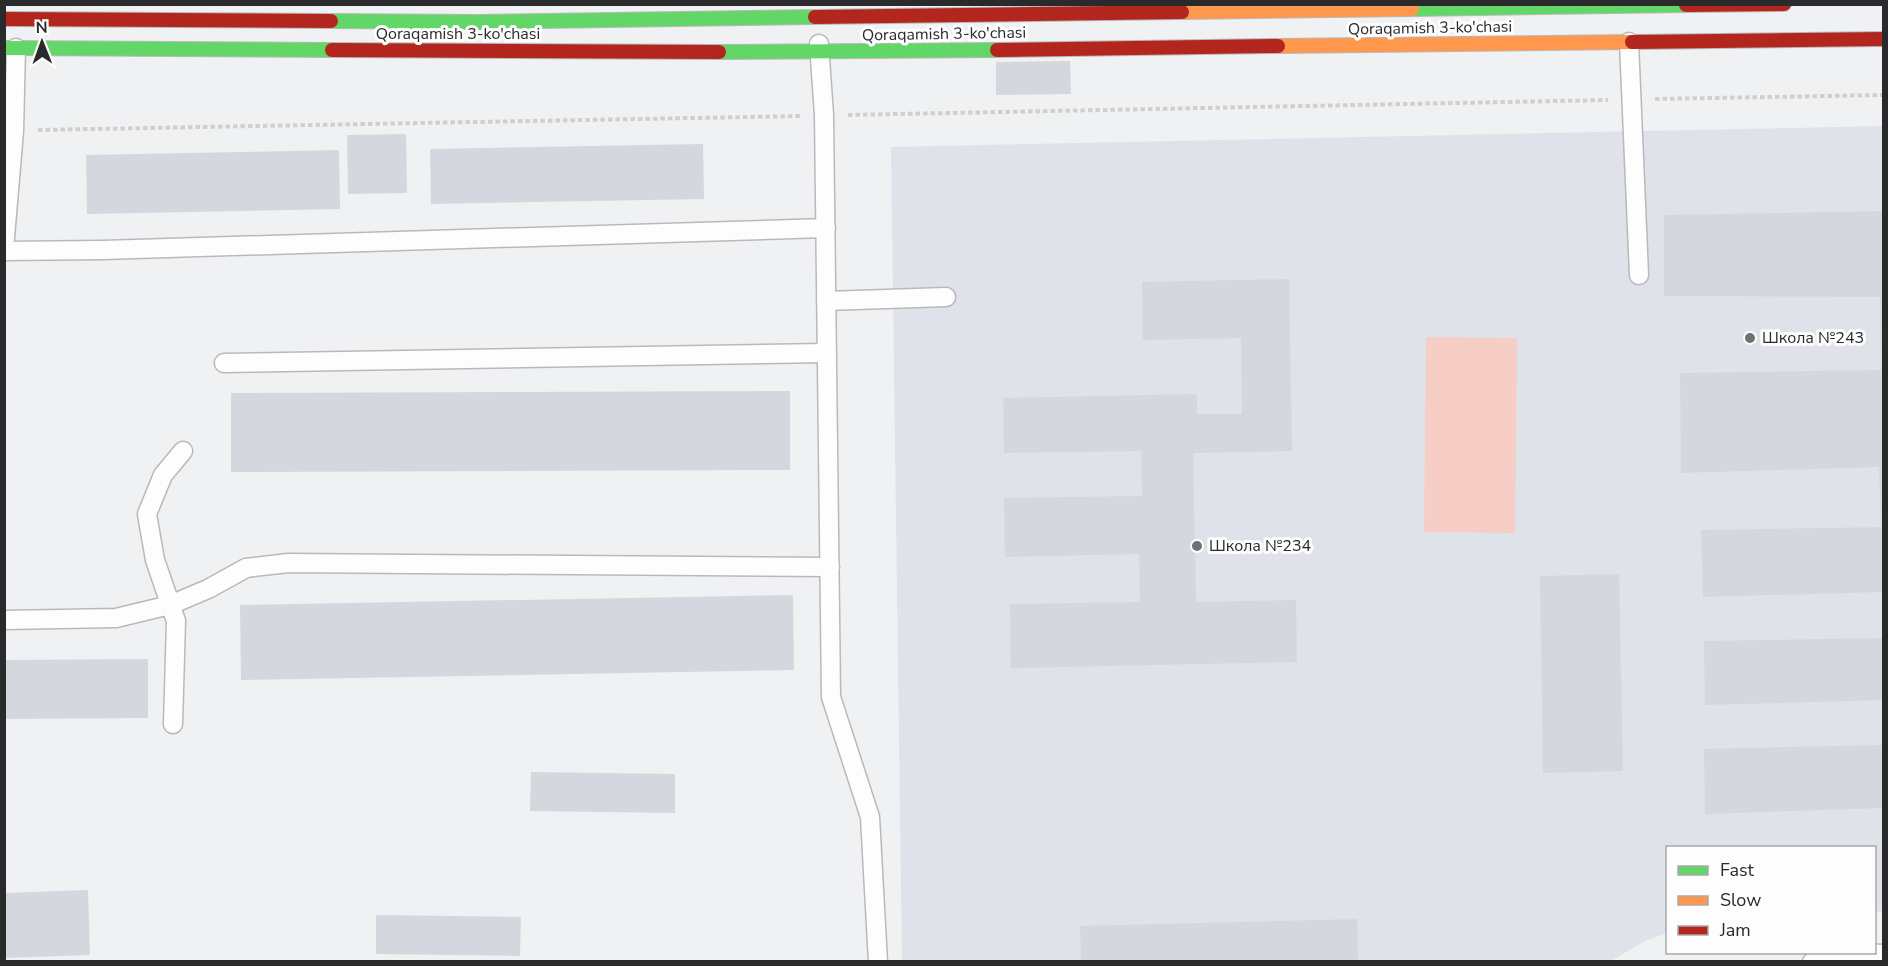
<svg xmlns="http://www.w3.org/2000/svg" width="1888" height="966" font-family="'Nunito Sans',sans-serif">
<rect width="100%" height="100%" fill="#eff1f3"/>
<polygon fill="#dfe2e9" points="1883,126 1883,911 1875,912 1874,848 1668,848 1667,933 1645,941 1611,961 902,961 891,147"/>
<polygon fill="#f6cec6" points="1426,337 1517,338 1515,533 1424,532"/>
<g fill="#d4d8de">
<polygon points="1070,61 1071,94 996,95 996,62"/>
<polygon points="406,134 407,193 348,194 347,135"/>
<polygon points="703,144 704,199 431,204 430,149"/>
<polygon points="339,150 340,209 87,214 86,155"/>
<polygon points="1884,211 1884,592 1703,597 1701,530 1881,527 1879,467 1681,473 1680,373 1881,370 1880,297 1664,296 1664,215"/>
<polygon points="1289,279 1292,451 1193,453 1196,602 1296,600 1297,662 1011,668 1010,604 1140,602 1139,554 1005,557 1004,498 1142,496 1141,451 1004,453 1003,398 1197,394 1197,414 1242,414 1241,338 1143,340 1142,282"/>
<polygon points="790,391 790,470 231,472 231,393"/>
<polygon points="1619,574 1623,771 1543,773 1540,576"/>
<polygon points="793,595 794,670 241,680 240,605"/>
<polygon points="1884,638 1884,700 1705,705 1704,641"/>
<polygon points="148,659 148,718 4,719 4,660"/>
<polygon points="1884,745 1884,808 1705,814 1704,749"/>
<polygon points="531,772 675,774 675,813 530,811"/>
<polygon points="88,890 90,955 4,958 4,893"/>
<polygon points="376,915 521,917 520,956 376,954"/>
<polygon points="1357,919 1358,962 1081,962 1080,926"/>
</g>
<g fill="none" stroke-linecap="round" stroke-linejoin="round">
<defs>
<g id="lane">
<polyline points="1629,42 1639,275"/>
<polyline points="819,44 824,115 831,697 870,817 878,962"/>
<polyline points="4,249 14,131 16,48"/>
<polyline points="4,251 103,250 826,228"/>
<polyline points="826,301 946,297"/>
<polyline points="224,363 827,353"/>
<polyline points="4,620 116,618 170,605 208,589 246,568 288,563 830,567"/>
<polyline points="173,724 176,621 155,560 147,514 163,475 183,451"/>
<polyline points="1812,962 1858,953 1884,954"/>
</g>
<g id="fast">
<polyline points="1412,9 1686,5"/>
<polyline points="331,21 478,22 815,17"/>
<polyline points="4,48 332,50"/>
<polyline points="719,52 997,50"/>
</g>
<g id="slow">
<polyline points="1182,12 1412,9"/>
<polyline points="1278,46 1632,42"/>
</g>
<g id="jam">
<polyline points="1686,5 1784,4"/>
<polyline points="815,17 1182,12"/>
<polyline points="4,19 331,21"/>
<polyline points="1632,42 1884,39"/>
<polyline points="332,50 719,52"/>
<polyline points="997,50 1278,46"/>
</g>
</defs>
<use href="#lane" stroke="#b9b9bb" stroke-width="21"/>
<use href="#fast" stroke="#b9b9bb" stroke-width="16"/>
<use href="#slow" stroke="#b9b9bb" stroke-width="16"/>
<use href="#jam" stroke="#b9b9bb" stroke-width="16"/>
<g stroke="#cfcfcf" stroke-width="4" stroke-dasharray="4.5 3" stroke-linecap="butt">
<polyline points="1655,99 1884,95"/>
<polyline points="848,115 1608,100"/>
<polyline points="38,130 802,116"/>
</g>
<use href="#lane" stroke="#fdfdfd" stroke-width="18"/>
<use href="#fast" stroke="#63d668" stroke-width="14"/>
<use href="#slow" stroke="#ff974d" stroke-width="14"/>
<use href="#jam" stroke="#b3261e" stroke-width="14"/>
</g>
<g fill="#6f7072" stroke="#fdfdfe" stroke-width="2">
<circle cx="1750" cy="338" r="6"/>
<circle cx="1197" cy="546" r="6"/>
</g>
<g text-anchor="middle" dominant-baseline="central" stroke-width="6" stroke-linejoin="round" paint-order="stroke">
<g font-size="16" fill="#2a2a2c" stroke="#fdfdfe">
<text transform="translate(1430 28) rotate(-1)">Qoraqamish 3-ko'chasi</text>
<text x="458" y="34">Qoraqamish 3-ko'chasi</text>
<text transform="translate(944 34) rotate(-1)">Qoraqamish 3-ko'chasi</text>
</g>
<g font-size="16" fill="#2a2a2c" stroke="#fdfdfe" text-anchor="start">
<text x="1762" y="338">Школа №243</text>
<text x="1209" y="546">Школа №234</text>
</g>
</g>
<rect width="1888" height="966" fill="none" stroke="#2a2a2c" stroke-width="12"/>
<rect x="1666" y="846" width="210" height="108" fill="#fdfdfe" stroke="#a9a9aa" stroke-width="1.5"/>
<rect x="1678" y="866" width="30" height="9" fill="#63d668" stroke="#a9a9aa" stroke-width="1.5"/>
<text x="1720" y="876" font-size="18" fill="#2a2a2c">Fast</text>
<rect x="1678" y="896" width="30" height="9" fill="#ff974d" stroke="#a9a9aa" stroke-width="1.5"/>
<text x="1720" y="906" font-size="18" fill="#2a2a2c">Slow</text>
<rect x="1678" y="926" width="30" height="9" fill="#b3261e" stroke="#a9a9aa" stroke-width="1.5"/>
<text x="1720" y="936" font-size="18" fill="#2a2a2c">Jam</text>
<g transform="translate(42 42) rotate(359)" stroke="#fdfdfe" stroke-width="4.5" paint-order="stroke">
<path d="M0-4.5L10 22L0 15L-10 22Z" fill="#2a2a2c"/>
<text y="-9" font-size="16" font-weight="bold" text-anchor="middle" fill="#2a2a2c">N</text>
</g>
</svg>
